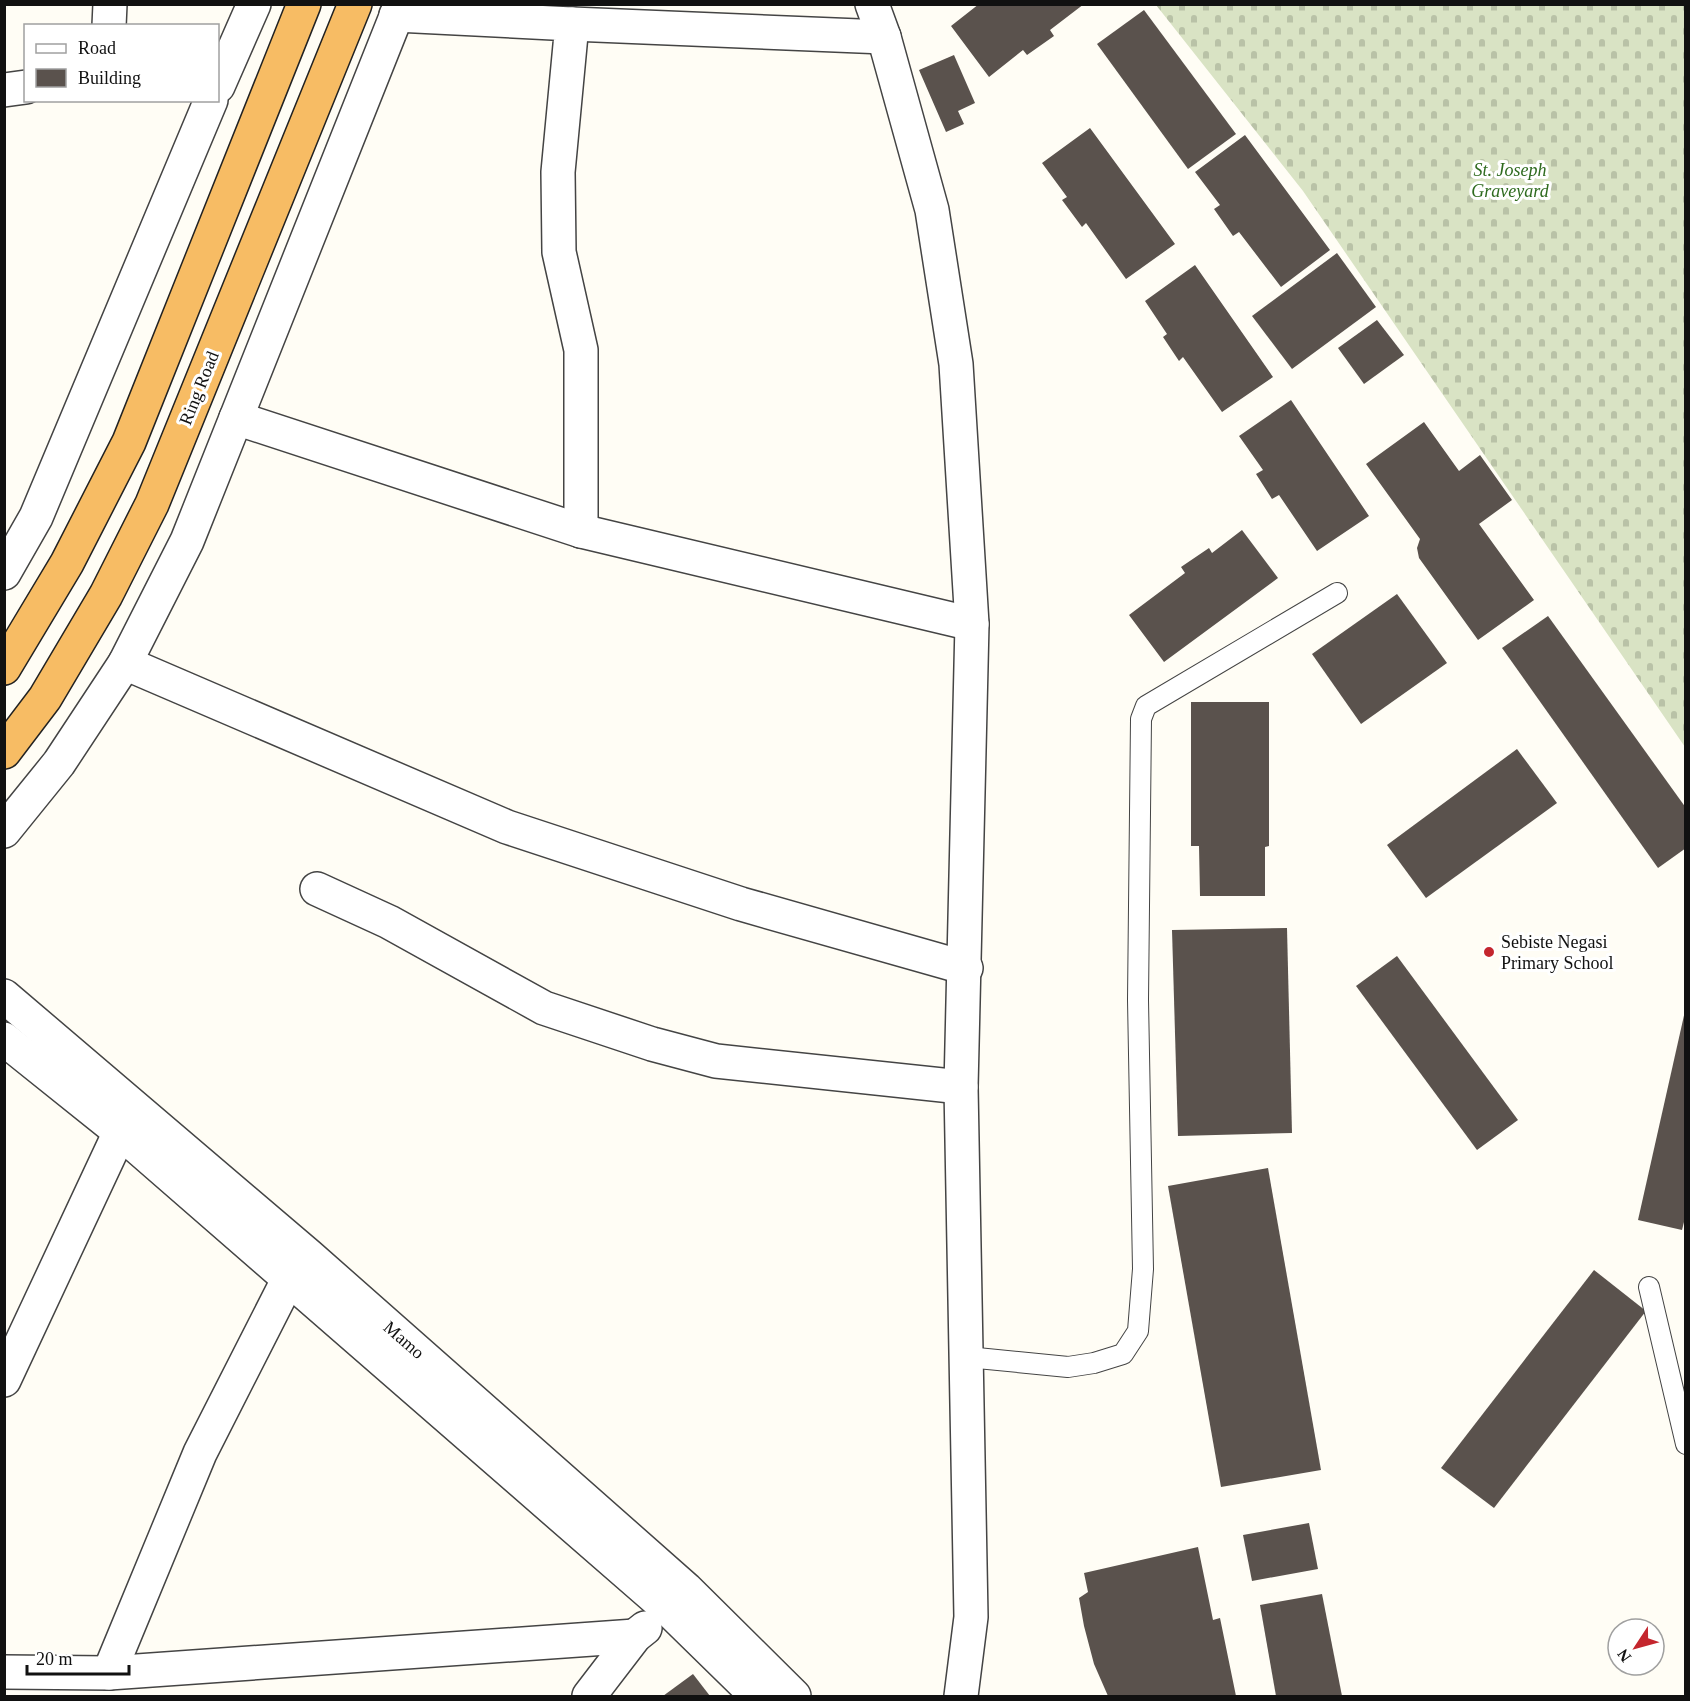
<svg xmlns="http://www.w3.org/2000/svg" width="1690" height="1701" font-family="'Times New Roman',serif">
<defs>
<pattern id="cemetery-stones" width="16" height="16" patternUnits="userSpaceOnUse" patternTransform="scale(1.5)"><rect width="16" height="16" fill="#d9e3c4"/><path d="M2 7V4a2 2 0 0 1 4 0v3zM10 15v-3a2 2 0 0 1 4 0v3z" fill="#b9c2a7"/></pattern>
</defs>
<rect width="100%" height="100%" fill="#fffdf5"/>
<polygon fill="url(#cemetery-stones)" points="1156,5 1685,5 1685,747 1303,191"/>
<g fill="#5a524d">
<polygon points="979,4 1084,4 1050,30 1054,36 1027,55 1023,50 989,77 951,26"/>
<polygon points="1144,10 1236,134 1188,169 1097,44"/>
<polygon points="954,55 975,103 958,111 964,124 946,132 919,70"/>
<polygon points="1090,128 1175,244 1126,279 1086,223 1082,227 1062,200 1067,197 1042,163"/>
<polygon points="1245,135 1330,250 1281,287 1239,232 1233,236 1214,209 1220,205 1195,172"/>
<polygon points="1337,253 1376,307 1292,369 1252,316"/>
<polygon points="1195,265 1273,377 1222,412 1183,357 1179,361 1163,337 1167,334 1145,301"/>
<polygon points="1377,320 1404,355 1364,384 1338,348"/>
<polygon points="1291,400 1369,516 1317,551 1279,495 1272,499 1256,474 1263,470 1239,436"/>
<polygon points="1424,422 1459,471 1480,455 1512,500 1479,524 1534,600 1478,640 1419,558 1417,548 1420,539 1366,464"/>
<polygon points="1242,530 1278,578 1164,662 1129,615 1185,573 1181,567 1209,548 1212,553"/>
<polygon points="1397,594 1447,663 1361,724 1312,654"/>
<polygon points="1548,616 1686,808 1686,848 1658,868 1502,648"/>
<polygon points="1191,702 1269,702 1269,846 1265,847 1265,896 1200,896 1199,846 1191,846"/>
<polygon points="1517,749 1557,803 1426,898 1387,845"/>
<polygon points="1287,928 1292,1133 1178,1136 1172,930"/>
<polygon points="1397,956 1518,1120 1477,1150 1356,986"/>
<polygon points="1685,1011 1686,1214 1682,1230 1638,1220"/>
<polygon points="1268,1168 1321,1470 1221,1487 1168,1186"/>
<polygon points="1594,1270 1646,1311 1494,1508 1441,1468"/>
<polygon points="1309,1523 1318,1569 1252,1581 1243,1535"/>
<polygon points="1198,1547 1213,1620 1220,1618 1236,1696 1108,1696 1094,1664 1084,1626 1079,1598 1088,1592 1084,1573"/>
<polygon points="1322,1594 1342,1696 1276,1696 1260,1605"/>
<polygon points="693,1674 710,1696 663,1696"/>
</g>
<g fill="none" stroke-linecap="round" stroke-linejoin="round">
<defs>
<g id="service">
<polyline points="1649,1287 1686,1444"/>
<polyline points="967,1357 1068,1367 1094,1363 1123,1354 1138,1331 1143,1269 1138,1000 1141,719 1146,706 1337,593"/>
</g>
<g id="minor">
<polyline points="872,4 884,37 932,210 956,364 972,624 961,1087 971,1617 961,1696"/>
<polyline points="396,15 572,24 558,172 559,252 581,350 581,531"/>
<polyline points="572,24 884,37"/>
<polyline points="109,26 110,4"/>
<polyline points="4,90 26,87"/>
<polyline points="236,418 581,531 972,624"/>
<polyline points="125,663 507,827 741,904 966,968"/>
<polyline points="317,889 389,922 544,1008 652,1044 716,1061 961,1087"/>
<polyline points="4,1380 120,1132"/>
<polyline points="4,1672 109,1673 635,1636"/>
<polyline points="109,1673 200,1453 289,1278"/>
<polyline points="589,1696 635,1636 645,1628"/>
</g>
<g id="tertiary">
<polyline points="218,86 254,4"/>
<polyline points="4,573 36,517 211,100"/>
<polyline points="4,831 59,763 125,663 187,541 401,4"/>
<polyline points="4,996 309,1256 686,1589 794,1696"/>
<polyline points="4,1039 120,1132 668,1609 757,1696"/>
</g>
<g id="trunk">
<polyline points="4,668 67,563 129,442 304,4"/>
<polyline points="4,752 45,698 106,595 152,504 355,4"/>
</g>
</defs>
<use href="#service" stroke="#444" stroke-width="22"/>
<use href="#minor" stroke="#444" stroke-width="36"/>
<use href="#tertiary" stroke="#444" stroke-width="36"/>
<use href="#trunk" stroke="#222" stroke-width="36"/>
<use href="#service" stroke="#fff" stroke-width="20"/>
<use href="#minor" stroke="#fff" stroke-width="33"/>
<use href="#tertiary" stroke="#fff" stroke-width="33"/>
<use href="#trunk" stroke="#f7bc64" stroke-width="33"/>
</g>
<circle fill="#c4262e" stroke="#fff" stroke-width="2" cx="1489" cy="952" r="6"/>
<g text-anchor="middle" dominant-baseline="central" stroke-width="6" stroke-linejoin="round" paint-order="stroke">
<g font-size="18" font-style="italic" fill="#2f6b1f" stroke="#fff">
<text x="1510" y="170">St. Joseph<tspan x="1510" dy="21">Graveyard</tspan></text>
</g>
<g font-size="18" fill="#111" stroke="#fff">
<text transform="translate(199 388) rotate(-68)">Ring Road</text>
<text transform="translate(404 1340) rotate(41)">Mamo</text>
</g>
<g font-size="18" fill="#111" stroke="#fff" text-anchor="start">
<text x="1501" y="942">Sebiste Negasi<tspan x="1501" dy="21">Primary School</tspan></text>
</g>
</g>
<rect width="1690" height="1701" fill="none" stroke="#111111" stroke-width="12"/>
<rect x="24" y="24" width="195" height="78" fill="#ffffff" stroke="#a0a0a0" stroke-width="1.5"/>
<rect x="36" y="44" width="30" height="9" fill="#ffffff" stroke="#a0a0a0" stroke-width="1.5"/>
<text x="78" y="54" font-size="18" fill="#111111">Road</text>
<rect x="36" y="69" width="30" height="18" fill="#5a524d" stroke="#a0a0a0" stroke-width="1.5"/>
<text x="78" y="84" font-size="18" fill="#111111">Building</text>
<g transform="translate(1636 1647) rotate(234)"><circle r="28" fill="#ffffff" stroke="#a0a0a0" stroke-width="1.5"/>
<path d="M0-4.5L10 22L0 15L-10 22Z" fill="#c4262e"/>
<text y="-9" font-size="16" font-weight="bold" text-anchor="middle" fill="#111111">N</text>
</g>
<path d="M27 1665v9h102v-9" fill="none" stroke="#111111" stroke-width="3"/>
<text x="36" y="1665" font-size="18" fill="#111111" stroke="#ffffff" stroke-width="4.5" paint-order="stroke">20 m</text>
</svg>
